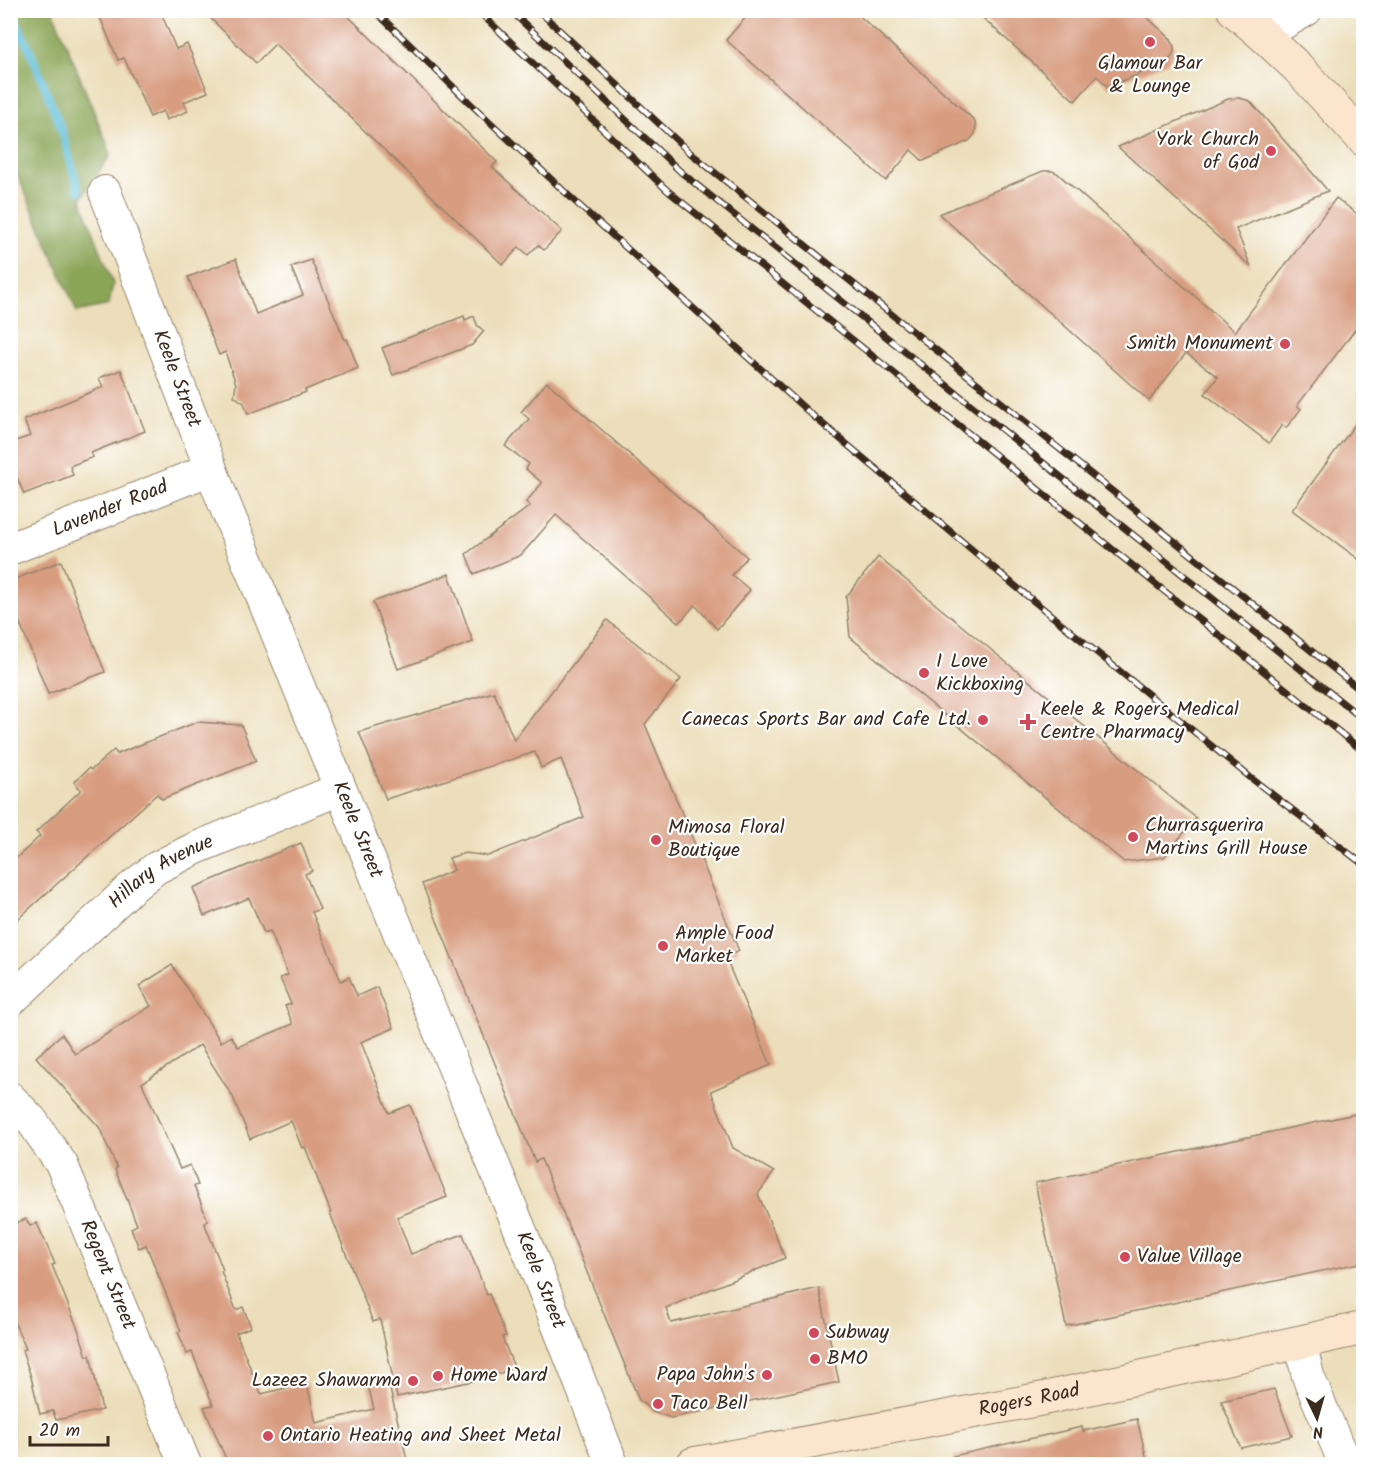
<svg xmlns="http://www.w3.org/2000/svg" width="1374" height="1475" font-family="Kalam,sans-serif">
<rect width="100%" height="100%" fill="#fff"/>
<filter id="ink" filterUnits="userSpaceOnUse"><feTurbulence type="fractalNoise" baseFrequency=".0167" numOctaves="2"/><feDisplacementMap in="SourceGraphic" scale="12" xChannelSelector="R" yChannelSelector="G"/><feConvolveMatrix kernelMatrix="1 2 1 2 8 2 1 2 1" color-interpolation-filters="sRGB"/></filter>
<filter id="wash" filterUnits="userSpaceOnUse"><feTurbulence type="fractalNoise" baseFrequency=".008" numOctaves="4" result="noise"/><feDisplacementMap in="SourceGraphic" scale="24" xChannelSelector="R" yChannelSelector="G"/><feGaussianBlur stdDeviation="1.35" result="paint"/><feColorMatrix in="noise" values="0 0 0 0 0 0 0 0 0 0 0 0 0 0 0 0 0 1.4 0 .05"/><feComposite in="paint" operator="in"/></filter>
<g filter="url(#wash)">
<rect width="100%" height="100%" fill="#ecdeba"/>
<polygon fill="#8aa557" stroke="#62683a" stroke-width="1.5" points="10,11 53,11 111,154 81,199 113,283 109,305 77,312 11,160"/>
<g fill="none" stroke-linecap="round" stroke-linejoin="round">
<polyline stroke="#57bcd6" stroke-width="8" points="11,10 30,50 61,128 79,191"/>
</g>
<g id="blocks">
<g fill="#d89c80">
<polygon points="97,10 160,10 176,49 187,44 208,92 184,102 188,111 166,120 163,111 150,117 124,58 118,60"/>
<polygon points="202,10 342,10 497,162 492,167 562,231 544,250 538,245 528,255 519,247 503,265 275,44 256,63"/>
<polygon points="752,10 853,10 974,120 976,126 975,134 969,141 923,161 911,150 886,181 726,40"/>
<polygon points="974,10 1139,10 1171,39 1174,47 1174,51 1172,56 1168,62 1108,87 1097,76 1075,101"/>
<polygon points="1239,98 1250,101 1328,191 1236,229 1251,267 1118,147 1228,99"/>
<polygon points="1043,171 1052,171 1057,173 1235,332 1336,198 1364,219 1364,318 1297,406 1301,409 1286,428 1282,425 1269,443 1205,394 1218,377 1186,353 1149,401 939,214"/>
<polygon points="236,259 256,314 303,295 291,267 311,260 345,340 347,339 358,368 305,390 306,392 248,414 244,403 234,396 236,384 225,352 219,355 188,277"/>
<polygon points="464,316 465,320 474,316 477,325 484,331 472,345 393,375 382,348"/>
<polygon points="121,370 145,431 91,453 93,457 70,466 73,475 24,494 10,461 10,443 30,436 24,420 103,387 99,378"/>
<polygon points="547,382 747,557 732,575 750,590 717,629 695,605 679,623 556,515 521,555 474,574 466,554 530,506 526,502 542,483 526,469 529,464 505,446 529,419 521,412"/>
<polygon points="1364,412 1364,563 1292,510"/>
<polygon points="878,557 1196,818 1164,857 1124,862 850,637 846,597"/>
<polygon points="61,561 105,672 48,694 10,598 10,581"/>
<polygon points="449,574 473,642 398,669 373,602"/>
<polygon points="607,620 681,679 645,724 739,951 725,957 771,1065 711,1091 733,1148 774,1172 758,1194 785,1258 666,1308 671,1323 819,1288 839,1382 671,1418 653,1412 639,1400 541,1159 535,1162 422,884 454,870 449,858 465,853 488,856 584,817 561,759 541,768 535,752 386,799 359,732 494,692 514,740"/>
<polygon points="197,722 241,725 256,761 162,799 157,794 10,926 10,864 40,836 36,832 81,790 74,782 89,768 91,770 114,750 117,754"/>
<polygon points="301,843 312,871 305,874 320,909 312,912 341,981 349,977 357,996 377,987 394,1028 361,1042 389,1113 410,1105 447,1197 397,1217 411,1254 463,1234 487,1295 489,1294 506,1336 502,1337 514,1367 492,1377 397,1397 380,1319 373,1322 330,1213 331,1213 305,1147 302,1148 291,1121 250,1139 233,1097 200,1045 142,1083 180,1169 190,1165 198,1185 194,1186 208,1221 204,1222 223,1270 221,1271 236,1310 243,1307 251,1327 236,1333 261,1394 307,1383 316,1423 374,1409 368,1385 388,1381 408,1464 228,1464 204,1407 213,1405 192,1352 187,1354 178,1332 181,1331 146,1245 139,1248 131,1228 137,1225 115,1169 117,1168 99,1127 36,1057 62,1034 75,1054 151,1006 139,986 172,965 221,1042 231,1036 238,1047 293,1024 285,1006 291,1004 280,978 288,975 270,931 264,933 249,898 204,916 193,888"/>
<polygon points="1355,1114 1364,1153 1364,1262 1066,1326 1035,1183"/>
<polygon points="26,1219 30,1226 37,1223 55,1264 52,1265 79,1332 87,1356 90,1355 102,1410 56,1420 53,1411 40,1414 31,1377 22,1350 26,1349 10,1312 10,1225"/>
<polygon points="1274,1389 1292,1436 1241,1448 1221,1401"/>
<polygon points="1137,1419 1148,1464 954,1464 953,1456 1082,1427 1083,1431"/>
</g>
</g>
</g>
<g filter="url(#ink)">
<use href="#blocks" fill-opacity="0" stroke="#94846c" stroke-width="1.5"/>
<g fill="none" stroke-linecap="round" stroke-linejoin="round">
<defs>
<g id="minor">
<polyline points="1263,35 1306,10"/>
<path id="s1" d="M105 192 222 498 532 1259 612 1464"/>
<path id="s2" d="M10 549 211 469"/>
<path id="s3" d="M10 1001 131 888 156 868 196 848 340 789"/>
<path id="s4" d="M10 1098 32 1121 62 1165 185 1464"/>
<polyline points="1300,1342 1308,1376 1345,1464"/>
</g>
<g id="secondary">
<polyline points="1234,10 1263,35 1298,68 1364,140"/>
<path id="s5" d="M693 1464 1041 1399 1364 1328"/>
</g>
</defs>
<use href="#minor" stroke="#94846c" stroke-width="34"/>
<use href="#secondary" stroke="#94846c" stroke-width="35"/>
<use href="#minor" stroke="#fff" stroke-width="32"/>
<use href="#secondary" stroke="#fce5cf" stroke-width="33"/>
<defs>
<g id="rail">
<polyline points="374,10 474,107 582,208 812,415 1014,585 1251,778 1364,865"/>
<polyline points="477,10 668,191 1364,752"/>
<polyline points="510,10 682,173 1364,720"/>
<polyline points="538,10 688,151 1364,693"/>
</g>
</defs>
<use href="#rail" stroke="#3b2a1e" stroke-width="7"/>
<use href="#rail" stroke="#fff" stroke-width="4.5" stroke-dasharray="14" stroke-linecap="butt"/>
</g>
</g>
<g fill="#d1495b" stroke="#fff" stroke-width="2">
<circle cx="1150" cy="42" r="6"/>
<circle cx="1271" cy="151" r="6"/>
<circle cx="1285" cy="344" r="6"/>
<circle cx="924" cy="673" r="6"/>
<circle cx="983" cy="720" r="6"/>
<path d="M1025 713h6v6h6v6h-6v6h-6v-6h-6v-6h6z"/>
<circle cx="1133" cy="837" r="6"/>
<circle cx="656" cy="840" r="6"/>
<circle cx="663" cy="946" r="6"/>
<circle cx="1125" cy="1257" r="6"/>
<circle cx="814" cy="1333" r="6"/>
<circle cx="815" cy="1359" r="6"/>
<circle cx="767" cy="1375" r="6"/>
<circle cx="438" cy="1376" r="6"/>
<circle cx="413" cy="1381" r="6"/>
<circle cx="658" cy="1404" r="6"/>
<circle cx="268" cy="1436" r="6"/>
</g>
<g text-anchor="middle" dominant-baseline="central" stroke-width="4.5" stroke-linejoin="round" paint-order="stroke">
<g font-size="20" fill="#3b2a1e" stroke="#fff" text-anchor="start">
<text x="1150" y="64" text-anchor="middle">Glamour Bar<tspan x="1150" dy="23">&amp; Lounge</tspan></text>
<text x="1259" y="140" text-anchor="end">York Church<tspan x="1259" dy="23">of God</tspan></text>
<text x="1273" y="344" text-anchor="end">Smith Monument</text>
<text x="936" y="662">I Love<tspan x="936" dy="23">Kickboxing</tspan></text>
<text x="1040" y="710">Keele &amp; Rogers Medical<tspan x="1040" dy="23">Centre Pharmacy</tspan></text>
<text x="971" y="720" text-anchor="end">Canecas Sports Bar and Cafe Ltd.</text>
<text x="1145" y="826">Churrasquerira<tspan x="1145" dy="23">Martins Grill House</tspan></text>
<text x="668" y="828">Mimosa Floral<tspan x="668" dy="23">Boutique</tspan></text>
<text x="675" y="934">Ample Food<tspan x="675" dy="23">Market</tspan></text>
<text x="1137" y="1257">Value Village</text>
<text x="826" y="1333">Subway</text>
<text x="827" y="1359">BMO</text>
<text x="755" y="1375" text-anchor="end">Papa John's</text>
<text x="450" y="1376">Home Ward</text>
<text x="401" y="1381" text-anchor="end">Lazeez Shawarma</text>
<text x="670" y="1404">Taco Bell</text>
<text x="280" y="1436">Ontario Heating and Sheet Metal</text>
</g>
<g font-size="20" fill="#3b2a1e" stroke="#fff">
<text stroke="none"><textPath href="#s1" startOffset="200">Keele Street</textPath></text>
<text stroke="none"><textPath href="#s2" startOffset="108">Lavender Road</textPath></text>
<text stroke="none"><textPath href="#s1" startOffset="686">Keele Street</textPath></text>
<text stroke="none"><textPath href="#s3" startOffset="200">Hillary Avenue</textPath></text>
<text stroke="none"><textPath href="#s4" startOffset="204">Regent Street</textPath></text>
<text stroke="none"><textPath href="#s1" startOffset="1172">Keele Street</textPath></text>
<text stroke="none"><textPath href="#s5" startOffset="342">Rogers Road</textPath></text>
</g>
</g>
<rect width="1374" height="1475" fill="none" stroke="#fff" stroke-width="36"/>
<g transform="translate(1317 1418) rotate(175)" stroke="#ffffff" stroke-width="4.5" paint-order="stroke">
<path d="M0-4.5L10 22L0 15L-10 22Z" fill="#3b2a1e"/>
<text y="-9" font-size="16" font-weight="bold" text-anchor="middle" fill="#3b2a1e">N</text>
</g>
<path d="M30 1436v9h78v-9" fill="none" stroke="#3b2a1e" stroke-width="3"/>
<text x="39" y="1436" font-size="18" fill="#3b2a1e" stroke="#ffffff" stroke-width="4.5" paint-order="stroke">20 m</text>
</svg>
